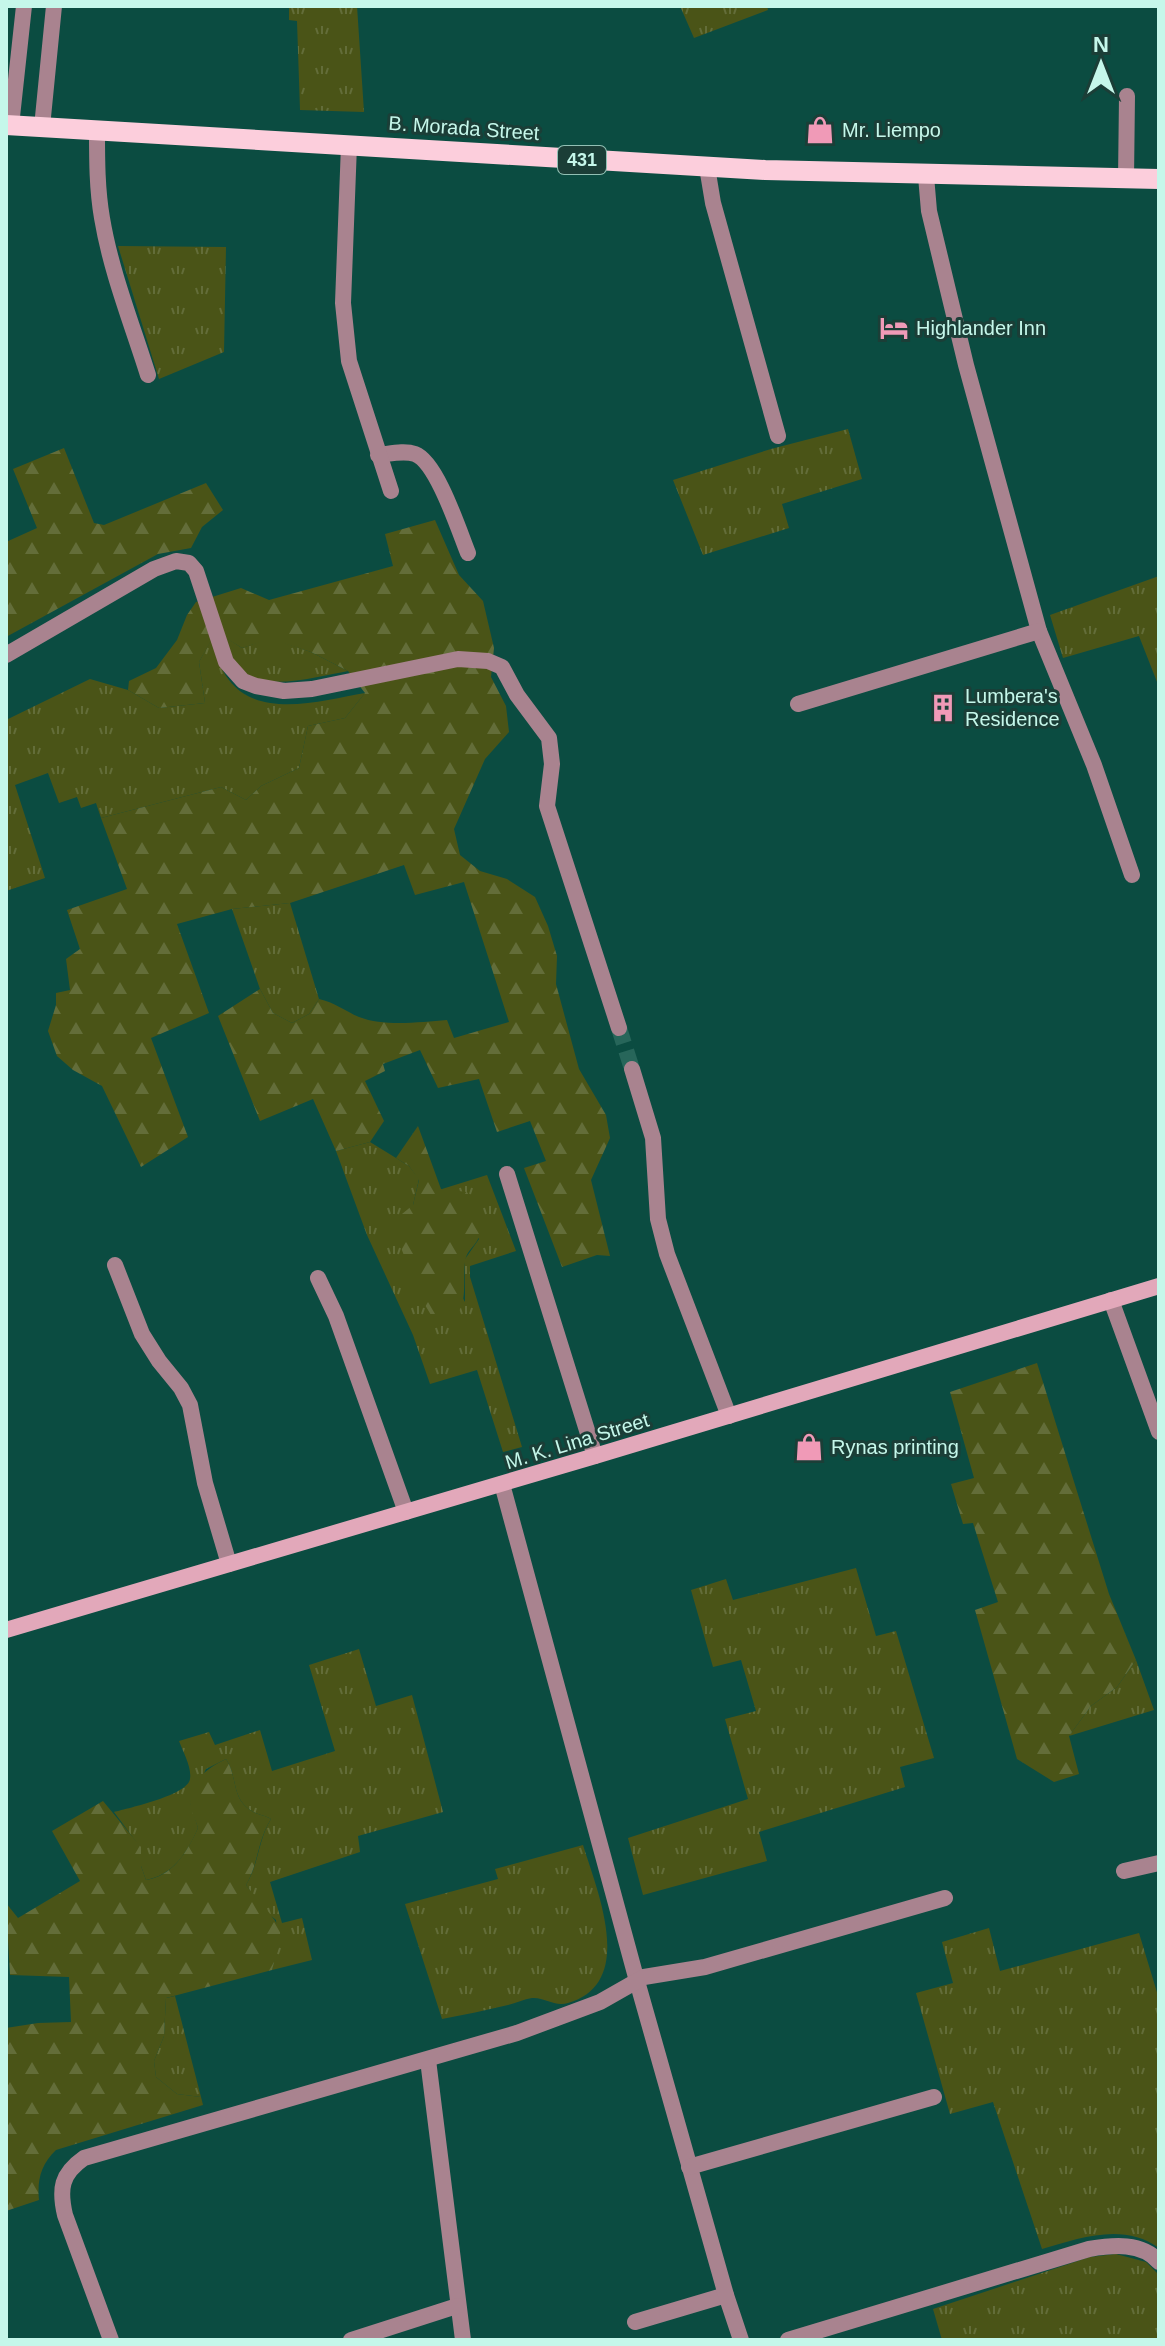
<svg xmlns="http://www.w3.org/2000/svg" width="1165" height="2346" font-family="Arial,sans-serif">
<defs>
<pattern id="grass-tufts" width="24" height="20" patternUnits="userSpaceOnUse" patternTransform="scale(2)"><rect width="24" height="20" fill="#4a5417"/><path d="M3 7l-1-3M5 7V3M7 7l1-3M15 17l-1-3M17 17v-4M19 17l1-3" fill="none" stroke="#636d39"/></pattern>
<pattern id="forest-firs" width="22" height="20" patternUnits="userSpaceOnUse" patternTransform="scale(2)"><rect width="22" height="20" fill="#4a5417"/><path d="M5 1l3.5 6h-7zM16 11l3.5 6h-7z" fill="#636d39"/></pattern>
</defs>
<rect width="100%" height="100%" fill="#0b4c41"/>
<g fill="url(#grass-tufts)">
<polygon points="289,6 357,6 364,112 300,110 297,21 289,20"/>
<polygon points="680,6 767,6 768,10 694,38"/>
<polygon points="118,246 226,247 224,352 159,379"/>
<polygon points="848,429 862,479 782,504 789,528 703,555 673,480 771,449"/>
<polygon points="1159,576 1159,687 1139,636 1063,658 1050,615"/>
<path d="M225 637 242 648 270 638 311 652 348 671C321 676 272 690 247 675 235 667 229 651 225 637Z"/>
<path d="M211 640C216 654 220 669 229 680 259 720 324 700 365 693L345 718 308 726 299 768 261 786 246 800 221 787 101 818 96 803 81 808 77 797 59 803 48 773 15 785 45 878 6 891V720L90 679 128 690 159 708 205 703 199 662Z"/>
<polygon points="290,903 319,999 309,1014 292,1023 273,1013 260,989 232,909"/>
<polygon points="370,1142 409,1166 419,1179 413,1205 465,1302 465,1259 479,1239 442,1189 487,1175 516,1251 470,1266 470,1277 522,1447 503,1452 477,1370 430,1384 413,1335 367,1235 336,1151"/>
<polygon points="856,1568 876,1636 896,1631 934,1758 900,1767 905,1787 759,1832 767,1861 643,1895 628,1838 748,1799 725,1719 756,1711 741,1660 713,1667 691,1590 726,1579 733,1600"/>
<path d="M359 1649 376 1706 412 1695 443 1812 358 1836 360 1852 270 1882 282 1923 302 1918 312 1960 272 1970 278 1945 276 1920 263 1909 246 1885C259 1864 258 1840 271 1819 265 1815 258 1815 252 1811 231 1799 238 1777 226 1759L206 1769 190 1802 198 1828C187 1853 173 1875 146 1880L141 1866 140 1847 114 1812C129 1808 188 1795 190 1779 192 1767 183 1752 179 1741L209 1732 215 1745 260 1730 272 1771 335 1751 309 1665Z"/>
<polygon points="1136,1660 1154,1710 1069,1736 1091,1706 1117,1687"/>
<path d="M583 1845C597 1891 637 1983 568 2003 554 2007 545 1997 532 1998 524 1999 516 2003 508 2005 486 2010 464 2015 442 2019L405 1904 498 1879 495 1869Z"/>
<path d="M989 1928 1000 1971 1139 1933 1159 1999V2248C1124 2222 1079 2238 1042 2249L993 2102 950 2114 916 1993 953 1983 942 1942Z"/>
<polygon points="175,1996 201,2097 177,2094 156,2077 154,2061 164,2036 166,1998"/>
<polygon points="1116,2254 1146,2262 1159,2275 1159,2340 942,2340 933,2309 1090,2257"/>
</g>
<g fill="url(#forest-firs)">
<polygon points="64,448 94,523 104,525 206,483 223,510 202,527 191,548 158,554 6,637 6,542 37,528 13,469"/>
<path d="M435 520 459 575 483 601 494 648 491 677 506 706 509 732 485 759 454 829 460 855 480 871 507 879 535 897 548 926 557 956 556 984 579 1069 606 1115 610 1138 591 1180 610 1256 597 1255 562 1267 524 1168 546 1161 530 1121 497 1132 479 1079 438 1088 420 1050 383 1064 385 1071 365 1081 384 1121 370 1142 336 1151 313 1099 260 1121 218 1016 260 989 273 1013 292 1023 309 1014 319 999C334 1002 345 1011 359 1017 385 1027 420 1022 447 1020L454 1038 509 1022 464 882 415 895 404 865 290 903 232 909 177 924 209 1013 151 1038 188 1137 141 1167 102 1086 73 1070 57 1056 48 1031 56 1005V993L70 990 66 959 80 949 67 910 127 889 101 818 221 787 246 800 261 786 299 768 308 726 345 718 365 693 348 671 311 652 270 639 242 648 216 632 199 662 205 703 159 708 128 690 129 681 156 668 177 640 187 615 196 602 241 588 269 600 393 566 385 534Z"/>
<path d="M418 1126 441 1189 467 1192C474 1206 486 1226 477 1241 472 1249 466 1252 465 1262 462 1288 472 1317 437 1325L419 1295 397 1237 402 1214 413 1205 419 1180 409 1166 396 1158Z"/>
<polygon points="1037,1363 1109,1594 1136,1660 1117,1687 1091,1706 1069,1736 1079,1774 1054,1782 1017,1759 975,1610 998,1602 973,1523 963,1524 951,1484 974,1478 950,1392"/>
<path d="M226 1759C238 1777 231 1799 252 1811 258 1815 265 1815 271 1819 257 1841 259 1863 246 1885 253 1895 280 1922 280 1932 281 1944 275 1959 272 1970L166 1998 164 2036 154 2061 156 2077 177 2094 201 2097 203 2105 56 2150C41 2164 37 2180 39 2200L6 2211V2028L38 2023 71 2022 69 1977 10 1975 6 1903 18 1918 80 1881 52 1831 103 1801 141 1847V1866L146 1880C173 1876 187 1852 198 1828 196 1821 191 1811 190 1803 190 1780 209 1767 226 1759Z"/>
</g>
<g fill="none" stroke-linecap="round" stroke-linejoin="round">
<polyline stroke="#27665a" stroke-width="16" stroke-dasharray="16 8" stroke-linecap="butt" points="619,1028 632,1069"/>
<g stroke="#a9838f" stroke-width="16">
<polyline points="11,126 24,6"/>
<polyline points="42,127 54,6"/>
<path d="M97 131C97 160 97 189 102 218 111 272 132 324 148 375"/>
<polyline points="707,167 713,203 778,436"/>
<polyline points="1126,179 1127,96"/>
<path d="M378 455C389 454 404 450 415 454 437 462 459 531 468 553"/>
<polyline points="507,1174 595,1456"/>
<polyline points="115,1265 142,1334 159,1361 181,1388 190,1405 205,1483 229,1564"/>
<polyline points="318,1278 336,1316 406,1512"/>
<polyline points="1124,1871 1159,1863"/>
<polyline points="635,2322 726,2295"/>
</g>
<g stroke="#a9838f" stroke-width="16">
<polyline points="349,145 343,303 349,361 391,491"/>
<polyline points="926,176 929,211 966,365 1039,631 1094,765 1132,875"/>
<polyline points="6,655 154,569 176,561 189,563 196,571 226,662 243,681 256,686 284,691 312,689 458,659 488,661 502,667 517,695 549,738 552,764 547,806 619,1028"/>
<polyline points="798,704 1039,631"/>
<polyline points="632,1069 653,1138 658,1219 667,1254 729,1416"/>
<polyline points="502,1484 637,1981 726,2295 741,2340"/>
<polyline points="428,2060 463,2340"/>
<polyline points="689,2167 934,2097"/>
<path d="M111 2340 65 2215C59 2189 61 2174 84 2158L517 2033 600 2002 644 1977 705 1967 945 1898"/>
<polyline points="351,2340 457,2306"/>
<path d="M788 2340 1089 2249C1113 2245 1142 2242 1159 2262"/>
</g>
<polyline stroke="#a9838f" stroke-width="16" points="1111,1300 1159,1432"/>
<polyline stroke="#e2a8ba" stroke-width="16" points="6,1630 595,1456 1159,1286"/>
<polyline stroke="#fccedc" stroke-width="20" points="6,125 765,170 1159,179"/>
</g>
<defs>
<symbol id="shop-bare" viewBox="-9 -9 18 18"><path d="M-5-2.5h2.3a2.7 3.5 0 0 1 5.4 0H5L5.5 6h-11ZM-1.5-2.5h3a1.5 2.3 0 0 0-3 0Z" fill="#f09ab7" stroke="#1b3e37" stroke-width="2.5" paint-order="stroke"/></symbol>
<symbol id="hotel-bare" viewBox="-9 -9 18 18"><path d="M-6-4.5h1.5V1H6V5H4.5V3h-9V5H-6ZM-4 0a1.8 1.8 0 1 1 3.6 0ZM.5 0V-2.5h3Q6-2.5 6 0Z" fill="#f09ab7" stroke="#1b3e37" stroke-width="2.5" paint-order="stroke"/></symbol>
<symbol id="building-bare" viewBox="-9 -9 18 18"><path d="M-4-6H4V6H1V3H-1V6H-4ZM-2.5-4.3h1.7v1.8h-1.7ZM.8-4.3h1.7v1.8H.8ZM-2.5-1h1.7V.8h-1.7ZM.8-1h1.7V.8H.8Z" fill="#f09ab7" stroke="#1b3e37" stroke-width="2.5" paint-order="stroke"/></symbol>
</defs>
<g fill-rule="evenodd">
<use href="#shop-bare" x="800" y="110" width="40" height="40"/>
<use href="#hotel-bare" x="874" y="308" width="40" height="40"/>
<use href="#building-bare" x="923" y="688" width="40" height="40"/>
<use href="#shop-bare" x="789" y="1427" width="40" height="40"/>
</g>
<g text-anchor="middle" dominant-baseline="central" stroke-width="6" stroke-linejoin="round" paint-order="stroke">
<rect fill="#1b3e37" stroke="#92c0b4" stroke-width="2" x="558" y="146" width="48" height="28" rx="6"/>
<g font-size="18" font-weight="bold" fill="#c5f7ea">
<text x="582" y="160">431</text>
</g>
<g font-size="20" fill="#c5f7ea" stroke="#1b3e37">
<text transform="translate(464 128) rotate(4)">B. Morada Street</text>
<text transform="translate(577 1441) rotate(-17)">M. K. Lina Street</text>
</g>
<g font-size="20" fill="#c5f7ea" stroke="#1b3e37" text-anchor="start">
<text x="842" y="130">Mr. Liempo</text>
<text x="916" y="328">Highlander Inn</text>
<text x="965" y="696">Lumbera's<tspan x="965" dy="23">Residence</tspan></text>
<text x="831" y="1447">Rynas printing</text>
</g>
</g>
<rect width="1165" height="2346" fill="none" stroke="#c5f7ea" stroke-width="16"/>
<g transform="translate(1101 64)" stroke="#1b3e37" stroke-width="6" paint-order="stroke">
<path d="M0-6L14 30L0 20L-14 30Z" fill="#c5f7ea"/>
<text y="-12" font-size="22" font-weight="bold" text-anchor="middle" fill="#c5f7ea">N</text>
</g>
</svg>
